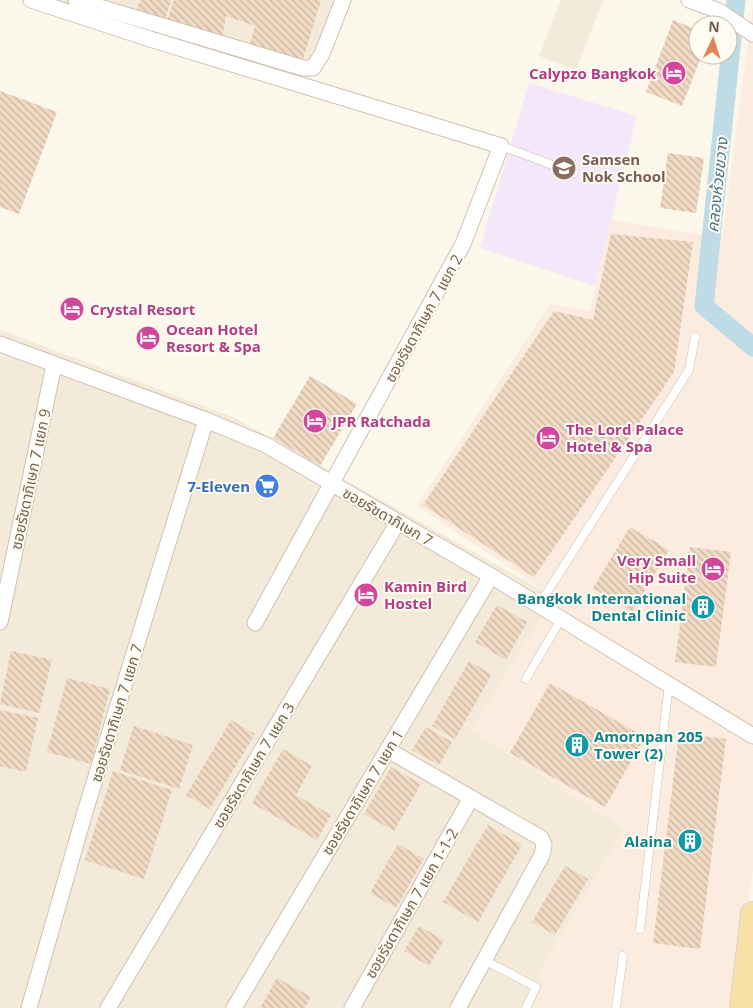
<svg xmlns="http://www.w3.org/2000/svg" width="753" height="1008" font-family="'Open Sans','Noto Sans Thai',sans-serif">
<defs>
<pattern id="building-back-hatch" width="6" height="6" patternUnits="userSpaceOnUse" patternTransform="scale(1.25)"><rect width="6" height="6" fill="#f0dac3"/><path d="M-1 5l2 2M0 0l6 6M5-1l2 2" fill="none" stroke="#c7b4a1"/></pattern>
</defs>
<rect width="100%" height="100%" fill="#fcf7eb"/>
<g fill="#f4ead9">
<polygon points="48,0 334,0 307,82"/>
<polygon points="561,0 603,0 576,70 539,56"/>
<polygon points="0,330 233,417 554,597 472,730 624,829 542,968 521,1008 0,1008"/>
</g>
<polygon fill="#fcebdf" points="753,5 753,868 736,1008 521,1008 542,968 624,829 471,730 554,597 417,506 550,304 590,311 611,220 722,238"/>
<polygon fill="#f4e7f9" points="529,83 637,116 595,286 480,248"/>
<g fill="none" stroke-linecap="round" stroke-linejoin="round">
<polyline stroke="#bfdce6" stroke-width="19" points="736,0 704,306 753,347"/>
</g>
<g fill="url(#building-back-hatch)">
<polygon points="140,0 171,0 163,26 134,16"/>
<polygon points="174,0 321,0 302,63 249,48 255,26 226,16 222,40 166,23"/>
<polygon points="673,20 698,30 698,55 702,55 682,106 646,92"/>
<polygon points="0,91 57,112 19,214 0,207"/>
<polygon points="668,153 704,158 696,213 660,208"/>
<polygon points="611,234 693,242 674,372 534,577 423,505 554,311 593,320"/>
<polygon points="310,376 357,404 320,466 273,438"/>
<polygon points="630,527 669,550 632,612 593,588"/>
<polygon points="690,547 731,552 716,667 675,662"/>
<polygon points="497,605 527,622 506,660 475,642"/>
<polygon points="11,651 52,660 39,713 0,704"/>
<polygon points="469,661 492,674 455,739 432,726"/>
<polygon points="67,678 110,689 91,764 47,752"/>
<polygon points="550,683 645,737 605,807 510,753"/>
<polygon points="0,710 38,718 26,772 0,766"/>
<polygon points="231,720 255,734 210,809 186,795"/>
<polygon points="134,726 193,745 179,789 120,770"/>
<polygon points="426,727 452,742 439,765 412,750"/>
<polygon points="679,733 726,739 700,949 653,943"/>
<polygon points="283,749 312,766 296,795 331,815 317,840 252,803"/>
<polygon points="391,767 421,784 394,831 364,814"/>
<polygon points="113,771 172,790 144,879 85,860"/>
<polygon points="488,825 522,845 478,922 443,902"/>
<polygon points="398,844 424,859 396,908 370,893"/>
<polygon points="565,866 588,879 555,935 532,922"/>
<polygon points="419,926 444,940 429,966 404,951"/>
<polygon points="277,978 311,997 305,1008 260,1008"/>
</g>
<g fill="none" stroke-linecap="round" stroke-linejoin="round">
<defs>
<g id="service">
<polyline points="501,146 574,173"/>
<polyline points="539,605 689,370 695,337"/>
<polyline points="526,679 561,619"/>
<polyline points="640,929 669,684"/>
<polyline points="484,960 536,987 526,1008"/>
<polyline points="616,1008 623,956"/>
</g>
<g id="minor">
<polyline points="31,0 150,39 501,146 463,244 255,623"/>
<polyline points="76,0 303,68 313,68 322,54 343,0"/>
<polyline points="689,0 719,11 753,34"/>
<polyline points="0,344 206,420 266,445 491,576 753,736"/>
<polyline points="0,622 54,365"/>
<polyline points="388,750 541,838 544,845 542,855 458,1008"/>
<polyline points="29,1008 85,812 206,420"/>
<polyline points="108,1008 398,522"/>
<polyline points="234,1008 491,576"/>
<polyline points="352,1008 471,798"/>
</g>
<polyline id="primary" points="742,1008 753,914"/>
</defs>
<use href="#service" stroke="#cec0b0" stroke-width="9"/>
<use href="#minor" stroke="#cec0b0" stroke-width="17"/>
<use href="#primary" stroke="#d9d3cd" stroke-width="26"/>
<use href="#service" stroke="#fff" stroke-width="8"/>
<use href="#minor" stroke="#fff" stroke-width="15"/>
<use href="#primary" stroke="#f7e1a7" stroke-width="24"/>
</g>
<defs>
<symbol id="hotel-disc" viewBox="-11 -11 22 22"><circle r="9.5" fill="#d1479c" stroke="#fefbf2"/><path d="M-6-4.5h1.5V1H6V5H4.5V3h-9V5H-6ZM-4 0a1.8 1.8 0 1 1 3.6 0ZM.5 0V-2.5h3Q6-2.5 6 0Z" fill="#fff"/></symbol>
<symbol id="school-disc" viewBox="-11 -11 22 22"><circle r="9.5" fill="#8d6e63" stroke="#fefbf2"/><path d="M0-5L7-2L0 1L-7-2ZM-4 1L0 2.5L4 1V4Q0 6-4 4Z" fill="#fff"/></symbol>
<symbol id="supermarket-disc" viewBox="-11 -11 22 22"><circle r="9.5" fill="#3f7fe0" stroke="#fefbf2"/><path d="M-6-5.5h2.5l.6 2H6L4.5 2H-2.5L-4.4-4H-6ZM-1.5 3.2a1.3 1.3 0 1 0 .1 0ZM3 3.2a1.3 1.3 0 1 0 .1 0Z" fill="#fff"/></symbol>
<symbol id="building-disc" viewBox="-11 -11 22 22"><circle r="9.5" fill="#0f9aa8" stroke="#fefbf2"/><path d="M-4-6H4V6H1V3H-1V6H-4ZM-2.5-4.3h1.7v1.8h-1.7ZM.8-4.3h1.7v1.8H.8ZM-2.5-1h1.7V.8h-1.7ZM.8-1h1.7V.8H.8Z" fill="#fff"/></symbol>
</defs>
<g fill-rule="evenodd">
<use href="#hotel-disc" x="660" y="59" width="28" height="28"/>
<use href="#school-disc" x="550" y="154" width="28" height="28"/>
<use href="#hotel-disc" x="58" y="295" width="28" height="28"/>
<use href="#hotel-disc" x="134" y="324" width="28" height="28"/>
<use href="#hotel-disc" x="301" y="407" width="28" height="28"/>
<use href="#hotel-disc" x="534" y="424" width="28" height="28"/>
<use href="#supermarket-disc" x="253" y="472" width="28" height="28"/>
<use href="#hotel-disc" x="699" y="555" width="28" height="28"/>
<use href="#hotel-disc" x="352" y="581" width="28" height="28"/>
<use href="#building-disc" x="689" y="593" width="28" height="28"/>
<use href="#building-disc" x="563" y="731" width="28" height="28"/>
<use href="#building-disc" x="676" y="827" width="28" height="28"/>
</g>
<g text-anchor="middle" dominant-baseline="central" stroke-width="4" stroke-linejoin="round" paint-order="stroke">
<g font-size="15" font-weight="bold" fill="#b23c85" stroke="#fefbf2" text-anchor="start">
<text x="656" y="73" text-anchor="end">Calypzo Bangkok</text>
<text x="90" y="309">Crystal Resort</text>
<text x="166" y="329">Ocean Hotel<tspan x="166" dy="17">Resort &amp; Spa</tspan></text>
<text x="332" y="421">JPR Ratchada</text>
<text x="566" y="429">The Lord Palace<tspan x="566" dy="17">Hotel &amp; Spa</tspan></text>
<text x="696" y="560" text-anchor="end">Very Small<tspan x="696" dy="17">Hip Suite</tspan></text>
<text x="384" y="586">Kamin Bird<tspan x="384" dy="17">Hostel</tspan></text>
</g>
<g font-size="15" font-weight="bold" fill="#785e54" stroke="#fefbf2" text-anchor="start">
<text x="582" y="159">Samsen<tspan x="582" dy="17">Nok School</tspan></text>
</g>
<g font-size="15" fill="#77614e" stroke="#fefbf2">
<text transform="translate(423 318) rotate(-61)">ซอยรัชดาภิเษก 7 แยก 2</text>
<text transform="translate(30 479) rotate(-78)">ซอยรัชดาภิเษก 7 แยก 9</text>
<text transform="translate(388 516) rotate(30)">ซอยรัชดาภิเษก 7</text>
<text transform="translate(116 713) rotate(-73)">ซอยรัชดาภิเษก 7 แยก 7</text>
<text transform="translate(253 765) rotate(-59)">ซอยรัชดาภิเษก 7 แยก 3</text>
<text transform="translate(362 792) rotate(-59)">ซอยรัชดาภิเษก 7 แยก 1</text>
<text transform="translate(411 903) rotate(-60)">ซอยรัชดาภิเษก 7 แยก 1-1-2</text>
</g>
<g font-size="15" font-weight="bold" fill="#366cbe" stroke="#fefbf2" text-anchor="end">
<text x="250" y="486">7-Eleven</text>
</g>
<g font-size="15" font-weight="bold" fill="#0d838f" stroke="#fefbf2" text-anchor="end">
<text x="686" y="598">Bangkok International<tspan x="686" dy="17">Dental Clinic</tspan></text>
<text x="594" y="736" text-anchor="start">Amornpan 205<tspan x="594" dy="17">Tower (2)</tspan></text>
<text x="672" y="841">Alaina</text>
</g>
<g font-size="16" font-style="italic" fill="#487889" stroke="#fefbf2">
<text transform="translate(717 185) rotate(-84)">คลองห้วยขวาง</text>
</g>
</g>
<g transform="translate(713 40) rotate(4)"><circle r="24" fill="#fefbf2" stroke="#c8bdb0"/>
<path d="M0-4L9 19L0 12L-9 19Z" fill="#e08356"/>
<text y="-8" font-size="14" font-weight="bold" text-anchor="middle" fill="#77614e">N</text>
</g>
</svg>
